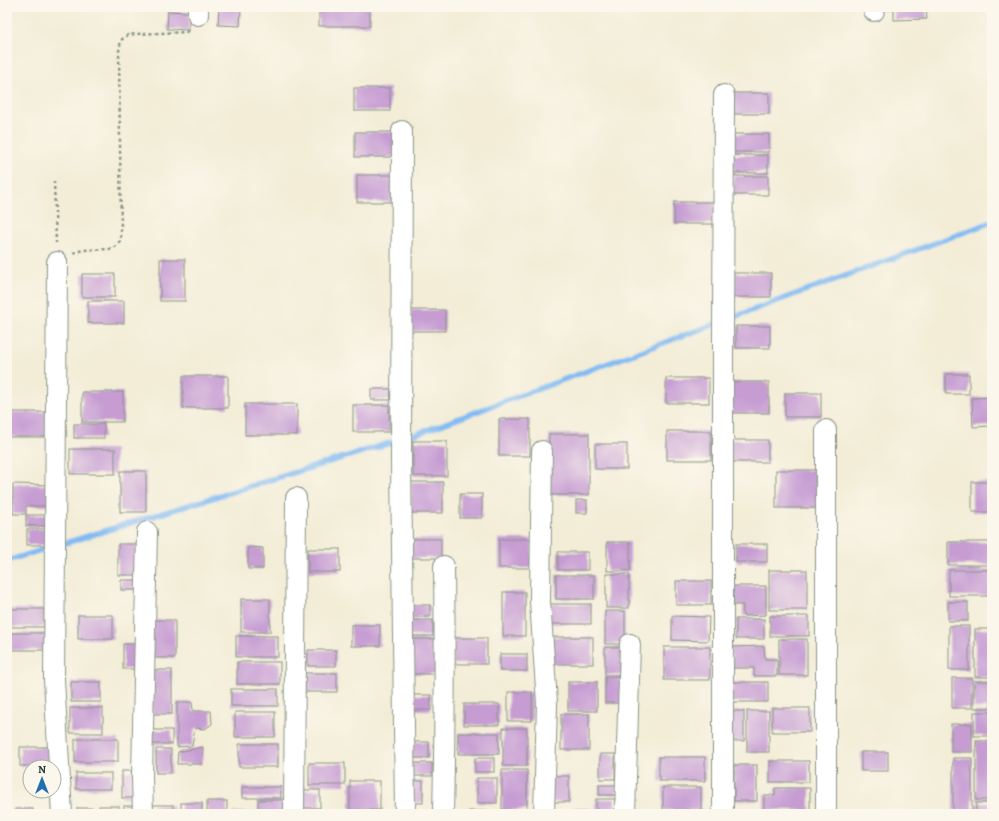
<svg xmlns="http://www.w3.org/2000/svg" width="999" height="821" font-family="Alegreya,serif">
<rect width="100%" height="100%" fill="#fbf7ec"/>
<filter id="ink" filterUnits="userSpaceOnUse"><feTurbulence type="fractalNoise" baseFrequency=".025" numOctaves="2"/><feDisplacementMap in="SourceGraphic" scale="8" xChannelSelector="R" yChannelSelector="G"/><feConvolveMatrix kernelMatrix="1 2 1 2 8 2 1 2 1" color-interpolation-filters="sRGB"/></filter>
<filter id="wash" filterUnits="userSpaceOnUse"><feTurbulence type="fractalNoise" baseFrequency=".012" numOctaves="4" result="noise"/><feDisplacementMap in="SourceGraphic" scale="16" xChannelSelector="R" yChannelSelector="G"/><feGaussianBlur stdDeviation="0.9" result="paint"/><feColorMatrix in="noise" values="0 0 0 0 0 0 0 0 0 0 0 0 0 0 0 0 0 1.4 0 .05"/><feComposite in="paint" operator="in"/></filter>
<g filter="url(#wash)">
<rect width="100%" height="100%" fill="#f3edd7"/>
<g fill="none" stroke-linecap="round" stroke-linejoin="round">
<g stroke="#82bbf3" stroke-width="5.5">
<polyline points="405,438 992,222"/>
<polyline points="59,545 397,441"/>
<polyline points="7,562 7,561 51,547"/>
</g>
</g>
<g id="blocks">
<g fill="#c69cd3">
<polygon points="219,7 241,7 240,26 218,25"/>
<rect x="319" y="7" width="51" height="19"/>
<polygon points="880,7 926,7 927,19 894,20 894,10 881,10"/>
<polygon points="168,11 189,12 189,30 167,29"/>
<rect x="354" y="88" width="36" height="23"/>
<rect x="730" y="93" width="39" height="21"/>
<rect x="355" y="132" width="43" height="25"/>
<rect x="734" y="134" width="35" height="18"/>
<rect x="734" y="155" width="34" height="18"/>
<rect x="357" y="175" width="38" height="27"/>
<rect x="733" y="176" width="35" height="19"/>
<rect x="674" y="202" width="41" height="22"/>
<rect x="160" y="259" width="25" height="42"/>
<rect x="732" y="273" width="39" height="24"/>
<rect x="82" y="274" width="33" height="23"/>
<rect x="88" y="301" width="36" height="22"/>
<rect x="411" y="310" width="34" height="21"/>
<rect x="736" y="326" width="34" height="22"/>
<rect x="946" y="374" width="23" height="20"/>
<rect x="183" y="376" width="45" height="32"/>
<rect x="666" y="378" width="43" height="25"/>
<rect x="731" y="382" width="38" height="31"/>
<rect x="371" y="389" width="21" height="11"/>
<rect x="82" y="392" width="41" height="30"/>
<rect x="785" y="393" width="36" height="24"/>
<polygon points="992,397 992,426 973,427 972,398"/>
<rect x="245" y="404" width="52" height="31"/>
<rect x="353" y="405" width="36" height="27"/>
<rect x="7" y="412" width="46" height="25"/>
<rect x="499" y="419" width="31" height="37"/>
<rect x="74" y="424" width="30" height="14"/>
<rect x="667" y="431" width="44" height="29"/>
<rect x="549" y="434" width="40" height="61"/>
<rect x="729" y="440" width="39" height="22"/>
<rect x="413" y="441" width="34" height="35"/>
<rect x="595" y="444" width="32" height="25"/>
<rect x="70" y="449" width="45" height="25"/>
<rect x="776" y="470" width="43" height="38"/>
<rect x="120" y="471" width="26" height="41"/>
<rect x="411" y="482" width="32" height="31"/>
<rect x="972" y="482" width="20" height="30"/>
<polygon points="13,484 50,485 50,506 26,506 26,514 13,514"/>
<rect x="460" y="494" width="22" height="24"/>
<rect x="576" y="500" width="11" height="13"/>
<rect x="26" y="515" width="24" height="11"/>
<rect x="27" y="529" width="19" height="16"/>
<rect x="407" y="539" width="34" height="19"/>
<rect x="499" y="539" width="33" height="29"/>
<rect x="607" y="542" width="23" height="29"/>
<rect x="948" y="542" width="44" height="23"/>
<rect x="118" y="544" width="22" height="31"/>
<rect x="736" y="544" width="31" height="18"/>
<polygon points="248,547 263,548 263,569 248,569"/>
<rect x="308" y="549" width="32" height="23"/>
<rect x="558" y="552" width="30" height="18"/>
<rect x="769" y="570" width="38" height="40"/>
<rect x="949" y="570" width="43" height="26"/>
<rect x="606" y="574" width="23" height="34"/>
<rect x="556" y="575" width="38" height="24"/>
<rect x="121" y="580" width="19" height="10"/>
<rect x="676" y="581" width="35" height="24"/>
<polygon points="730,586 766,586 766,615 743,616 743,605 730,605"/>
<rect x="503" y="592" width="22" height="44"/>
<rect x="241" y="599" width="29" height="33"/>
<rect x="948" y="602" width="20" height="19"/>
<rect x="550" y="604" width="41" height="20"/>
<rect x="405" y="605" width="25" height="12"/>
<rect x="10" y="609" width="34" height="18"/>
<rect x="605" y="611" width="20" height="33"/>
<rect x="78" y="615" width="35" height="24"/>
<polygon points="672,616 709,617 708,641 672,640"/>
<rect x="770" y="616" width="39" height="20"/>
<rect x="736" y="619" width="28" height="20"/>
<rect x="152" y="620" width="23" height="38"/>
<rect x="406" y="620" width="27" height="16"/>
<rect x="351" y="625" width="29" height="21"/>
<rect x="949" y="626" width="20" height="44"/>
<rect x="975" y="629" width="17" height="48"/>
<rect x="11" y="633" width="34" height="17"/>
<rect x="236" y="636" width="42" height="21"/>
<rect x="548" y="637" width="45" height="27"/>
<rect x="453" y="638" width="34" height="26"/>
<rect x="405" y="639" width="31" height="35"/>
<rect x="779" y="639" width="28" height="36"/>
<rect x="123" y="644" width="17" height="25"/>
<polygon points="764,646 765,659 777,659 777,676 754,676 754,668 732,668 731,647"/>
<rect x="605" y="647" width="21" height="28"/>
<rect x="664" y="647" width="46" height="33"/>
<rect x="308" y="650" width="28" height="16"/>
<rect x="500" y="654" width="27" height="17"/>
<rect x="237" y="662" width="43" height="22"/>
<rect x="152" y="670" width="20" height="44"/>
<rect x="304" y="673" width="33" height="19"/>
<rect x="605" y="677" width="19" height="26"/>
<rect x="952" y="678" width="20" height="30"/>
<rect x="974" y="681" width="17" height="27"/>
<rect x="71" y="682" width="30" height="20"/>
<rect x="568" y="682" width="29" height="29"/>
<rect x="727" y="682" width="41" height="20"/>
<rect x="231" y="689" width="47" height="17"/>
<rect x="508" y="692" width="24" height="29"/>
<rect x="413" y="695" width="18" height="15"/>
<polygon points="177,702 192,702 193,711 211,711 212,724 205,729 195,728 192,746 177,747"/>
<rect x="464" y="704" width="35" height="21"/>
<rect x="70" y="708" width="33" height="25"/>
<rect x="772" y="708" width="38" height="24"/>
<rect x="727" y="711" width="17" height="30"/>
<rect x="747" y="711" width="22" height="41"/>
<rect x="235" y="712" width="40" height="25"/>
<rect x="974" y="712" width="18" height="24"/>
<rect x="561" y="714" width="28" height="36"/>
<rect x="951" y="724" width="21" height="28"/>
<rect x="503" y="728" width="24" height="38"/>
<rect x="150" y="730" width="22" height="14"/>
<rect x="458" y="733" width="41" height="21"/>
<rect x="75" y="739" width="43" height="23"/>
<rect x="976" y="741" width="16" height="59"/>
<rect x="409" y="742" width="20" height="16"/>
<rect x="239" y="744" width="39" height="23"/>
<rect x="20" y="747" width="29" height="19"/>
<polygon points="203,747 202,764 177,764 178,752"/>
<rect x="156" y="749" width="15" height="24"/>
<rect x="861" y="752" width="27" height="19"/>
<rect x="600" y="754" width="15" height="25"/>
<rect x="659" y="757" width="46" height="24"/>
<rect x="475" y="758" width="19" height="14"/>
<rect x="953" y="758" width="19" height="53"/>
<rect x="770" y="761" width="39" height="21"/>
<rect x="309" y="763" width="36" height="22"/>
<rect x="409" y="763" width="23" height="13"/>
<rect x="734" y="765" width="23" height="36"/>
<rect x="502" y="770" width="25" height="40"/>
<rect x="122" y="771" width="18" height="27"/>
<rect x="76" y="773" width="35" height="16"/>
<rect x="547" y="776" width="22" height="26"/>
<rect x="477" y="778" width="20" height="25"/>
<rect x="350" y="781" width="30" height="29"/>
<rect x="408" y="781" width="15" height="22"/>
<rect x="599" y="785" width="18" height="10"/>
<rect x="242" y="787" width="39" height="11"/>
<rect x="663" y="787" width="38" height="23"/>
<polygon points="775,788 810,788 810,810 764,810 764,795 775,795"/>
<rect x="298" y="790" width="22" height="18"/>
<rect x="596" y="799" width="19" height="15"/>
<rect x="258" y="800" width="26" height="14"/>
<rect x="207" y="801" width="20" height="13"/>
<rect x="181" y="803" width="21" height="11"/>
<rect x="976" y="803" width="16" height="11"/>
<rect x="153" y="805" width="20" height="9"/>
<rect x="99" y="806" width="20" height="8"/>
<rect x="124" y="806" width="12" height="8"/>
<rect x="77" y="808" width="17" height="6"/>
<rect x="15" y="809" width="18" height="5"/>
<rect x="327" y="811" width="14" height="3"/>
<rect x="469" y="811" width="28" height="3"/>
<rect x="233" y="812" width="21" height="2"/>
<rect x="551" y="812" width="38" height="2"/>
</g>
</g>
</g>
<g filter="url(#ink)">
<use href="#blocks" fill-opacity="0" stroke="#899586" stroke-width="1"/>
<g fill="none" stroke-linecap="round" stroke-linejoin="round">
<defs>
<g id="street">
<polyline points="198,7 198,15"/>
<polyline points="874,7 874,11"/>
<polyline points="402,131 401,459 405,814"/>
<polyline points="57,262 54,680 62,814"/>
<polyline points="542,451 540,601 547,703 544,814"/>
<polyline points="143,814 142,777 147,532"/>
<polyline points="294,814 296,498"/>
<path d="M443 814C445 731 445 649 444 566"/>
<polyline points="625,814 630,644"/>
<polyline points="723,814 723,337 724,95"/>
<polyline points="826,814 826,430"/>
</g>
</defs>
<use href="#street" stroke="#899586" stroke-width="22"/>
<g stroke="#899586" stroke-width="2.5" stroke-dasharray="3 3" stroke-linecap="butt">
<polyline points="54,181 56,243"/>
<polyline points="73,253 83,250 109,249 115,247 120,241 121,236 119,51 121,40 128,35 136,34 186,32 189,30"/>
</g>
<use href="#street" stroke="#fff" stroke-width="20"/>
</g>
</g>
<rect width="999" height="821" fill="none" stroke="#fbf7ec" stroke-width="24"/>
<g transform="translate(42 779)"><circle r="19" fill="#fbf7ec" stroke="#a3ada2"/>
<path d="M0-3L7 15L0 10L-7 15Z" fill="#1f6fb2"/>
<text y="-6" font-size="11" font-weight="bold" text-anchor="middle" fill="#1f3d34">N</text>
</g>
</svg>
